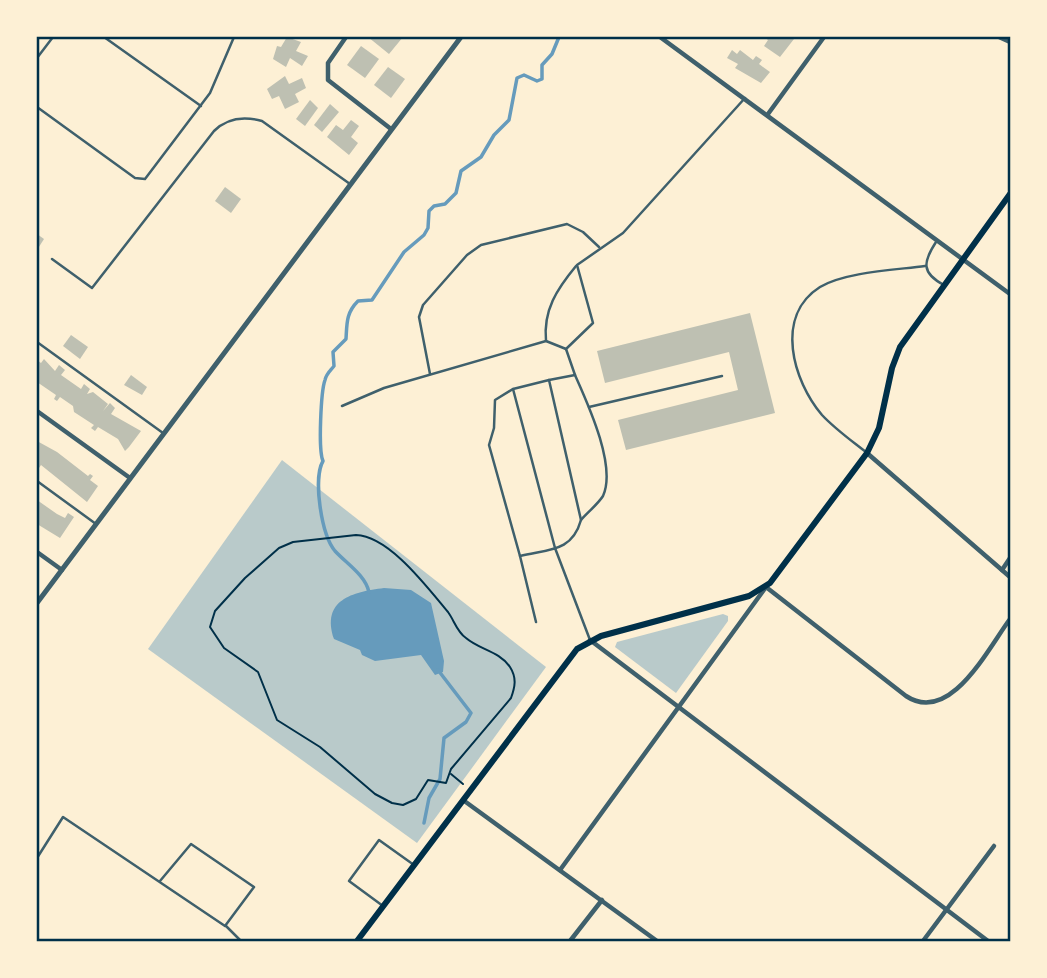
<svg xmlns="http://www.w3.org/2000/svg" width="1047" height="978" font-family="Lato,sans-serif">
<rect width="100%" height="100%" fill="#fdf0d5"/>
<g fill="#b9caca">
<polygon points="282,460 546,667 417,843 148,649"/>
<polygon points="723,614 728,616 728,621 676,693 615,647 617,642"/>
</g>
<path fill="#669bbc" d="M384 588 411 590 431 603 444 661 443 672 435 675 421 655 375 661 362 655 360 650 334 639C321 600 352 592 384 588Z"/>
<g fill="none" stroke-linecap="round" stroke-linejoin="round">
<g stroke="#669bbc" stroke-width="3.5">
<path d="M369 592C365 575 347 564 335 551 321 534 313 478 323 461 318 450 321 391 325 380 326 374 330 371 334 366L333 352 346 339C347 323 346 313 358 301L372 300 404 252 424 235 428 228 429 211 434 206 445 204 456 193 461 171 481 157 494 135 509 120 517 78 524 75 537 81 542 79V65L552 54 559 37"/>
<polyline points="424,823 429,798 440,779 444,738 466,722 471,713 438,670"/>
</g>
</g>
<g fill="#bec0b2">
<polygon points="287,37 301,42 296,51 308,56 302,66 290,58 286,67 273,59 277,46 281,47"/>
<polygon points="368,37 403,37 389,54"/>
<polygon points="764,37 791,37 794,39 780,57 764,46 768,40"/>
<polygon points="361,46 379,59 365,78 347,65"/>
<polygon points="732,50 737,54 740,50 753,60 756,56 762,60 759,64 770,72 761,83 735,68 738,64 727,58"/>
<polygon points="388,67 405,79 391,98 374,85"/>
<polygon points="285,76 289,84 302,78 306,88 295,94 299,102 285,109 279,96 272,99 267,89"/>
<polygon points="310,100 318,108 305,126 296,119"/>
<polygon points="330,104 339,112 322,132 314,125"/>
<polygon points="351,120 359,126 351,137 358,143 349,155 327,137 336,125 343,130"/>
<polygon points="225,187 241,199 231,213 215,201"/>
<polygon points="37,234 44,239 37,250"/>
<polygon points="750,313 775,413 626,450 618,420 738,390 729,352 605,383 597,351"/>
<polygon points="71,335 88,347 80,359 63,346"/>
<polygon points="44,359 55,371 59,365 65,370 61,375 81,389 84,384 90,389 87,394 93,392 108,404 103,411 110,403 115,408 111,414 141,431 129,447 125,451 118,439 98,427 95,431 91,428 94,425 74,412 73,406 60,397 57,401 54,399 56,395 37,382 37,360 41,363"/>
<polygon points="131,375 147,387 142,395 124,385"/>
<polygon points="37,441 57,452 88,476 90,474 93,476 90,480 98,486 87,502 41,465 37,471"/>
<polygon points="37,500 57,514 65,518 68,513 74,517 60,538 37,524"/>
</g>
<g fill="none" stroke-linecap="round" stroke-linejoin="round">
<g stroke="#003049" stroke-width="2">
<path d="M356 535C389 536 427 587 448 612 454 620 457 632 466 638 480 650 499 651 510 667 517 678 515 687 511 698L451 769 446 783 428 780 416 799 403 805 392 803 375 794 320 747 277 720 258 672 224 648 210 627 215 611 245 578 279 548 293 542Z"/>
<polyline points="451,774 463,784"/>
</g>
<g stroke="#3f606c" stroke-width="2.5">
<polyline points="104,37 201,106"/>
<polyline points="37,58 53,37"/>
<polyline points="37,107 135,178 145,179 210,93 234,37"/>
<path d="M936 242C923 262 921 273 944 285"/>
<path d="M52 259 92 288 214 131C227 118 244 116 262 121L350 184"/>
<path d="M546 341C543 310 557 289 576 266"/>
<polyline points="37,342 163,433"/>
<polyline points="430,374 419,317 423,305 467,255 481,245 567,224 583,232 599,247"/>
<polyline points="575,375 566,349 593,323 577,265 623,233 745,98"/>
<path d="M549 380 575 375C587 402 617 466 603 496 598 504 587 513 581 520"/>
<polyline points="513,389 495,400 494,428 489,445 520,556"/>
<polyline points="342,406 384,388 546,341 566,349"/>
<polyline points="589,407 722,376"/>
<path d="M867 453C852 441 835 429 822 415 793 381 774 316 820 287 845 272 895 270 925 266"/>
<polyline points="37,481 96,524"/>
<path d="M536 622 520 556C549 549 572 552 581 520L549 380 513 389 555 548 590 640"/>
<polyline points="37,858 63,817 225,926 254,887 191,844 160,881"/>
<polyline points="383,906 349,881 379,840 414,865"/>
<polyline points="226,926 241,941"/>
</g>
<g stroke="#3f606c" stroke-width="4.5">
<polyline points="346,37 328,63 328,80 391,129"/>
<polyline points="660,37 1010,294"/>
<polyline points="999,37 1010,42"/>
<polyline points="768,114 824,37"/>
<polyline points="37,411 130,478"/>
<polyline points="867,453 1010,577"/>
<polyline points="37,552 62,570"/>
<polyline points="1002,570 1010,558"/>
<polyline points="590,640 988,941"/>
<polyline points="463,800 657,941"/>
<path d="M560 870 766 587 906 696C950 725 987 650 1010 619"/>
<polyline points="570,941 602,900"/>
<polyline points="923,941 994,846"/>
</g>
<polyline stroke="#3f606c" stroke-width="5" points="37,603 461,37"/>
<polyline stroke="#003049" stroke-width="6" points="357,941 577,649 601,636 749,596 770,583 867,453 879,428 892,368 900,347 1010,194"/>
</g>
<rect width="1047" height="978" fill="none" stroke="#fdf0d5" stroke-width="77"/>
<rect x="38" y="38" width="971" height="902" fill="none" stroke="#003049" stroke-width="2.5"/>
</svg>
